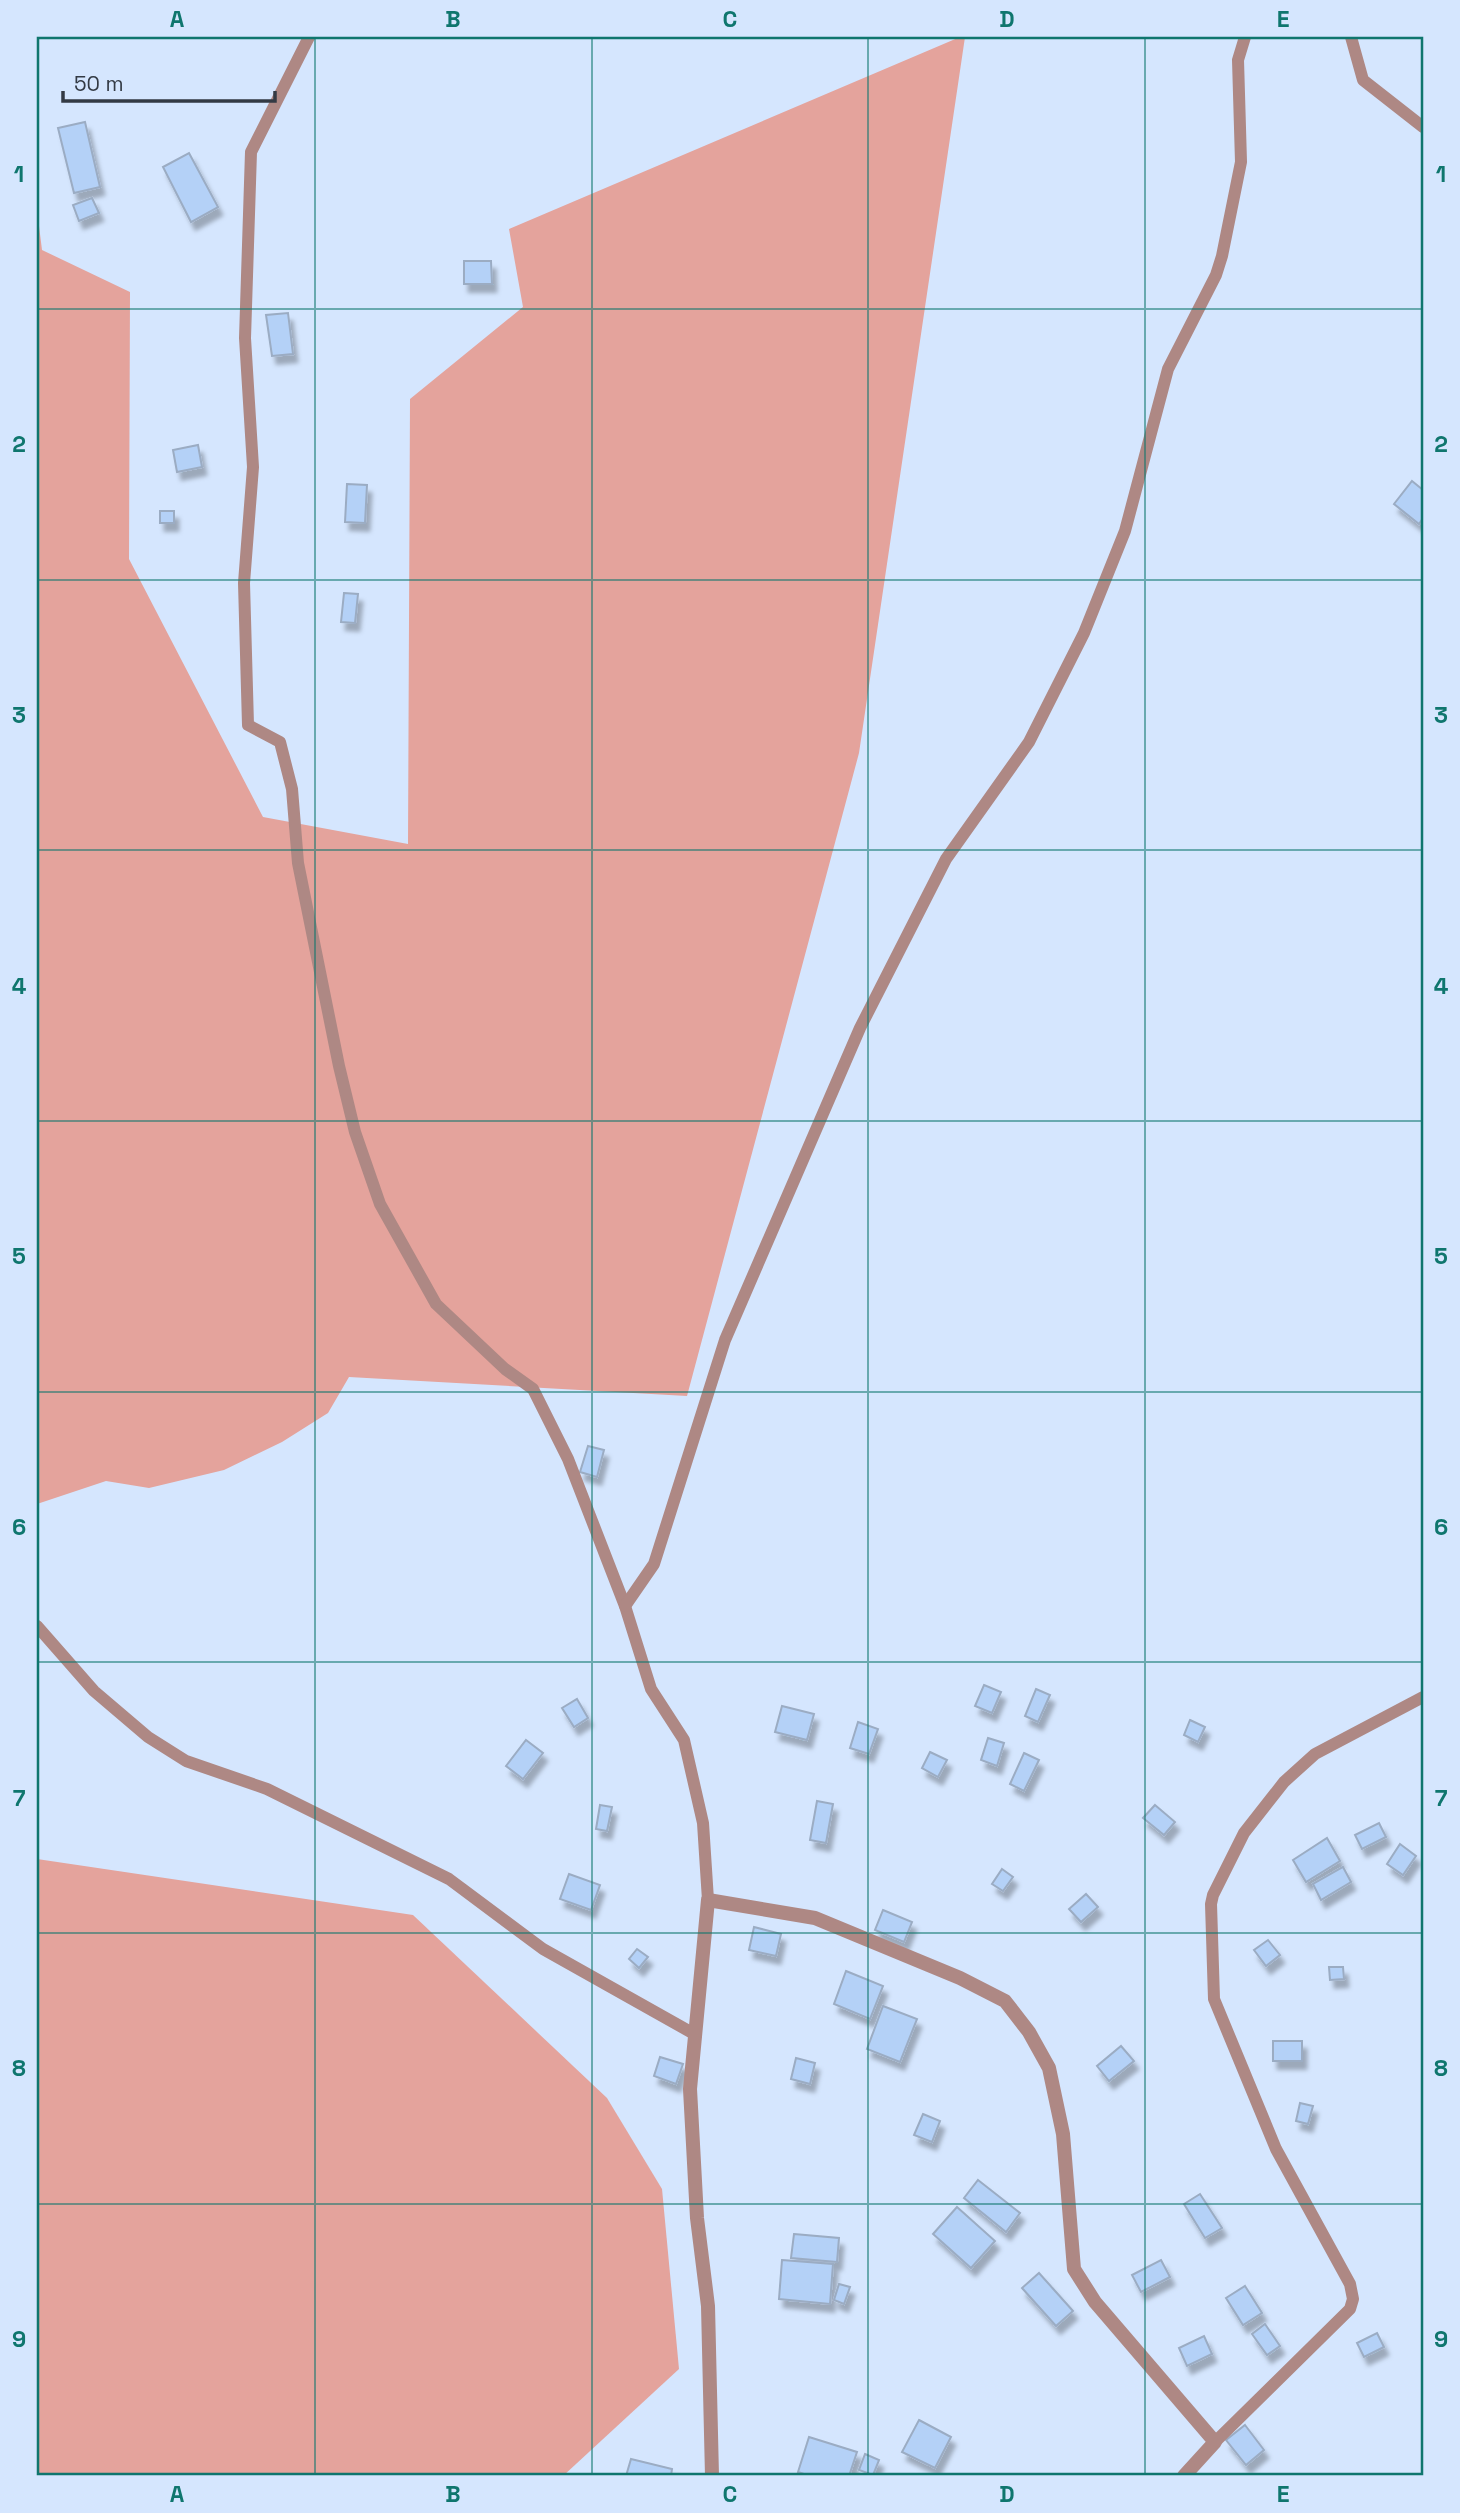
<svg xmlns="http://www.w3.org/2000/svg" width="1460" height="2513" font-family="'Space Grotesk',sans-serif">
<defs>
<filter id="shadow"><feDropShadow dx="4.5" dy="8" stdDeviation="2" flood-color="#0004"/></filter>
</defs>
<rect width="100%" height="100%" fill="#d5e6fe"/>
<g fill="#e4a39c">
<polygon points="960,37 965,37 859,753 687,1396 349,1377 328,1413 282,1442 224,1470 149,1488 106,1481 37,1504 37,210 42,250 130,292 129,559 263,817 408,844 410,399 523,307 509,229"/>
<polygon points="37,1859 413,1915 607,2098 662,2189 679,2369 563,2476 37,2476"/>
</g>
<g fill="#b4d1f7" stroke="#9bacc3" stroke-width="2" filter="url(#shadow)">
<polygon points="85,122 100,187 74,193 58,128"/>
<polygon points="189,153 218,207 191,222 163,167"/>
<polygon points="92,198 99,213 79,221 73,205"/>
<polygon points="464,261 491,261 492,284 464,284"/>
<polygon points="288,313 293,354 272,356 266,315"/>
<polygon points="198,445 202,467 177,472 173,450"/>
<polygon points="1412,481 1423,490 1423,518 1419,524 1394,504"/>
<polygon points="347,484 367,485 365,523 345,522"/>
<rect x="160" y="511" width="14" height="12"/>
<polygon points="344,593 358,594 355,623 341,622"/>
<polygon points="588,1446 604,1450 597,1477 580,1472"/>
<polygon points="984,1685 1001,1692 992,1713 975,1706"/>
<polygon points="1036,1689 1050,1695 1038,1722 1025,1716"/>
<polygon points="577,1699 588,1718 574,1727 562,1708"/>
<polygon points="782,1706 814,1714 807,1740 775,1732"/>
<polygon points="1190,1720 1205,1727 1198,1742 1184,1735"/>
<polygon points="858,1722 878,1729 869,1754 850,1748"/>
<polygon points="988,1738 1004,1743 997,1766 981,1760"/>
<polygon points="526,1740 543,1753 523,1779 506,1766"/>
<polygon points="930,1752 947,1760 938,1777 922,1768"/>
<polygon points="1024,1753 1039,1760 1024,1791 1010,1784"/>
<polygon points="817,1801 833,1804 826,1843 810,1840"/>
<polygon points="600,1805 612,1807 607,1831 596,1829"/>
<polygon points="1155,1805 1175,1822 1164,1835 1143,1818"/>
<polygon points="1379,1823 1386,1837 1362,1849 1355,1835"/>
<polygon points="1327,1838 1340,1861 1306,1882 1293,1860"/>
<polygon points="1400,1844 1416,1856 1403,1875 1387,1864"/>
<polygon points="1343,1867 1351,1882 1321,1900 1313,1884"/>
<polygon points="1002,1869 1013,1877 1003,1891 992,1884"/>
<polygon points="569,1874 600,1885 591,1910 560,1899"/>
<polygon points="1086,1894 1098,1907 1081,1922 1069,1909"/>
<polygon points="883,1910 912,1922 904,1942 875,1930"/>
<polygon points="754,1927 781,1934 776,1956 749,1950"/>
<polygon points="1268,1940 1280,1955 1266,1966 1254,1950"/>
<polygon points="637,1949 648,1957 639,1968 629,1959"/>
<polygon points="1329,1967 1343,1967 1344,1979 1330,1980"/>
<polygon points="846,1971 883,1986 870,2019 834,2004"/>
<polygon points="883,2006 917,2019 900,2062 867,2049"/>
<rect x="1273" y="2041" width="29" height="20"/>
<polygon points="1121,2046 1134,2061 1109,2081 1097,2066"/>
<polygon points="660,2057 683,2064 676,2084 654,2076"/>
<polygon points="796,2058 815,2063 810,2084 791,2079"/>
<polygon points="1300,2103 1313,2106 1308,2124 1296,2121"/>
<polygon points="923,2114 940,2121 932,2142 914,2135"/>
<polygon points="978,2180 1020,2213 1006,2232 964,2198"/>
<polygon points="1200,2194 1222,2228 1205,2238 1184,2204"/>
<polygon points="957,2207 995,2241 971,2268 933,2234"/>
<polygon points="794,2234 839,2238 837,2262 791,2258"/>
<polygon points="782,2260 833,2264 830,2304 779,2299"/>
<polygon points="1161,2260 1170,2277 1141,2292 1132,2275"/>
<polygon points="1039,2273 1073,2311 1056,2326 1022,2288"/>
<polygon points="839,2284 850,2287 844,2304 834,2300"/>
<polygon points="1245,2286 1262,2313 1243,2325 1226,2298"/>
<polygon points="1265,2324 1280,2346 1267,2355 1252,2334"/>
<polygon points="1377,2333 1384,2347 1364,2357 1357,2343"/>
<polygon points="1204,2336 1212,2354 1187,2366 1179,2348"/>
<polygon points="919,2420 951,2437 935,2468 902,2452"/>
<polygon points="1245,2425 1264,2450 1246,2465 1226,2440"/>
<polygon points="809,2437 857,2452 849,2476 810,2476 798,2472"/>
<polygon points="865,2454 879,2460 873,2475 859,2470"/>
<polygon points="631,2459 672,2469 671,2476 626,2476"/>
</g>
<g fill="none" stroke-linecap="round" stroke-linejoin="round">
<g stroke="#ae8884" stroke-width="12">
<polyline points="309,37 251,152 245,338 253,467 244,583 248,725 280,742 292,789 298,863 339,1066 355,1132 380,1204 436,1304 505,1369 533,1389 568,1459 625,1606 651,1689 684,1740 703,1823 708,1900"/>
<polyline points="1351,37 1363,80 1423,127"/>
<polyline points="625,1606 654,1564 725,1340 860,1028 946,859 1029,742 1084,633 1125,531 1168,369 1216,275 1222,256 1241,162 1238,60 1245,37"/>
<polyline points="37,1626 94,1691 148,1737 186,1761 267,1789 449,1879 543,1949 696,2035"/>
<polyline points="1215,2442 1350,2309 1353,2299 1350,2284 1276,2149 1214,1999 1211,1904 1213,1895 1244,1833 1284,1782 1315,1754 1423,1697"/>
</g>
<polyline stroke="#ae8884" stroke-width="14" points="712,2476 708,2306 697,2218 690,2089 708,1900 815,1918 960,1978 1005,2001 1029,2032 1049,2068 1063,2134 1074,2269 1095,2302 1215,2442 1184,2476"/>
</g>
<path fill="none" stroke="#0f766e" stroke-width="2" stroke-opacity="0.55" d="M315 37V2476M592 37V2476M868 37V2476M1145 37V2476M37 309H1423M37 580H1423M37 850H1423M37 1121H1423M37 1392H1423M37 1662H1423M37 1933H1423M37 2204H1423"/>
<rect width="1460" height="2513" fill="none" stroke="#d5e6fe" stroke-width="77"/>
<path d="M63 91v10h212v-10" fill="none" stroke="#333a44" stroke-width="3.5"/>
<text x="74" y="91" font-size="21" fill="#333a44" stroke="#d5e6fe" stroke-width="5" paint-order="stroke">50 m</text>
<rect x="38" y="38" width="1384" height="2436" fill="none" stroke="#0f766e" stroke-width="2.5"/>
<g font-size="23" text-anchor="middle" font-weight="bold" fill="#0f766e">
<text x="177" y="27">A</text>
<text x="453" y="27">B</text>
<text x="730" y="27">C</text>
<text x="1007" y="27">D</text>
<text x="1283" y="27">E</text>
<text x="19" y="182">1</text>
<text x="1441" y="182">1</text>
<text x="19" y="452">2</text>
<text x="1441" y="452">2</text>
<text x="19" y="723">3</text>
<text x="1441" y="723">3</text>
<text x="19" y="994">4</text>
<text x="1441" y="994">4</text>
<text x="19" y="1264">5</text>
<text x="1441" y="1264">5</text>
<text x="19" y="1535">6</text>
<text x="1441" y="1535">6</text>
<text x="19" y="1806">7</text>
<text x="1441" y="1806">7</text>
<text x="19" y="2076">8</text>
<text x="1441" y="2076">8</text>
<text x="19" y="2347">9</text>
<text x="1441" y="2347">9</text>
<text x="177" y="2502">A</text>
<text x="453" y="2502">B</text>
<text x="730" y="2502">C</text>
<text x="1007" y="2502">D</text>
<text x="1283" y="2502">E</text>
</g>
</svg>
